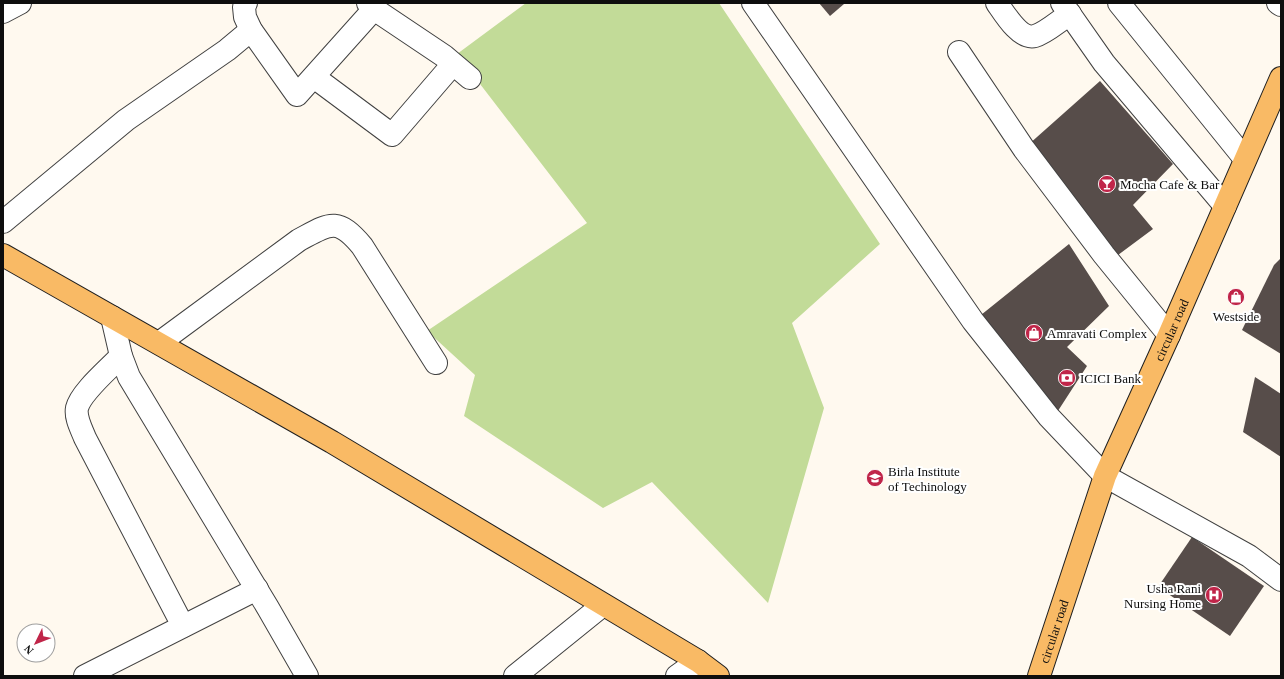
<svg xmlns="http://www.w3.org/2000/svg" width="1284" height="679" font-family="'Times New Roman',serif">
<rect width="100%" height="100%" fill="#fff9ef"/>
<polygon fill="#c2db98" points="526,3 719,3 880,244 792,323 824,408 768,603 652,482 603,508 464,416 475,375 427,331 587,223 457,54"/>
<g fill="#574d4a">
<polygon points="819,3 843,3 844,4 830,16"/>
<polygon points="1100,81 1173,164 1133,205 1153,229 1118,255 1028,145"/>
<polygon points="1069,244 1109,306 1067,347 1087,366 1054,417 976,319"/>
<polygon points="1281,258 1281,354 1242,330 1274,265"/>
<polygon points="1255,377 1281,394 1281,457 1243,432"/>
<polygon points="1192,537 1264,586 1230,636 1158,587"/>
</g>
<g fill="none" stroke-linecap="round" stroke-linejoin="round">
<defs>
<g id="minor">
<polyline points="246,3 244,7 245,17 251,30 297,95 374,9"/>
<polyline points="368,3 374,9 444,56 470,78"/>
<polyline points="753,3 973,321 1049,417 1105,476 1249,556 1281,580"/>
<path d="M997 3C1004 13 1020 40 1035 36 1046 33 1060 20 1070 14"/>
<polyline points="1062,3 1104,63 1225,206"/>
<polyline points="1119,3 1245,159"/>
<polyline points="1278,3 1281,5"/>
<polyline points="3,12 20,3"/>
<polyline points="959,52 1024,149 1104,255 1169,335"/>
<polyline points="314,77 392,135 453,64"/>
<polyline points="3,222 126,120 227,50 251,30"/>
<polyline points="112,317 121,356 129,377 268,608 307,676"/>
<path d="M159 343 299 240C329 224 337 216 362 246L436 363"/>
<path d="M121 356C109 369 81 392 77 408 75 418 82 430 85 438L183 626"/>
<polyline points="85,676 257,589"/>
<polyline points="515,676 603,605"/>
<polyline points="677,676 698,661"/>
</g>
<g id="major">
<polyline points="3,255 332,442 698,661 718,676"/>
<path id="s1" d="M1039 676 1105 476 1169 335 1281 78"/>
</g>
</defs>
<use href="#minor" stroke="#414141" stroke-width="24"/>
<use href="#major" stroke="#1f1f1f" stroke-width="24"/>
<use href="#minor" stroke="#fff" stroke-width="22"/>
<use href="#major" stroke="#f9ba65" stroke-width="22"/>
</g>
<defs>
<symbol id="bar-disc" viewBox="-11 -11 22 22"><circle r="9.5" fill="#c02549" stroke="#fff"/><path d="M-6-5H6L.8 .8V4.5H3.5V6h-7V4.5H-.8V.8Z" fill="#fff"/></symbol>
<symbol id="shop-disc" viewBox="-11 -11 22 22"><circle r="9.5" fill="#c02549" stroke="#fff"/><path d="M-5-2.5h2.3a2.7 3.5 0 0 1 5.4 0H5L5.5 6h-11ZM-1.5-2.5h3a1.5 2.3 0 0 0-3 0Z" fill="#fff"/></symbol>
<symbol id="bank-disc" viewBox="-11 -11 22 22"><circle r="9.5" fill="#c02549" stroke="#fff"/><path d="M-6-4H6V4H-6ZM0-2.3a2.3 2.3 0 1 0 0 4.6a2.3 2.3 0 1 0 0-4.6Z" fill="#fff"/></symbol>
<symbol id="university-disc" viewBox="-11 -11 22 22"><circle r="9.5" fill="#c02549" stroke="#fff"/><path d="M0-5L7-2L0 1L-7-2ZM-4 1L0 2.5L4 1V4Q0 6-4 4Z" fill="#fff"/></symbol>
<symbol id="hospital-disc" viewBox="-11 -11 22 22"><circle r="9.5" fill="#c02549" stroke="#fff"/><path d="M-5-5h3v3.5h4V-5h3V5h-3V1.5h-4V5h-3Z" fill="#fff"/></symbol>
</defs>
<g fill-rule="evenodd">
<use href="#bar-disc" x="1097" y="174" width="20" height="20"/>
<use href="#shop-disc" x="1226" y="287" width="20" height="20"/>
<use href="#shop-disc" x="1024" y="323" width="20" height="20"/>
<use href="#bank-disc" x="1057" y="368" width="20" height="20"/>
<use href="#university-disc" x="865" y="468" width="20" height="20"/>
<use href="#hospital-disc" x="1204" y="585" width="20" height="20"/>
</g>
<g text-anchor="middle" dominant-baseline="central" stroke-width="4" stroke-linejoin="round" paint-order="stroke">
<g font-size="13" fill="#0e0e0e" stroke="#fff" text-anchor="start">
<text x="1120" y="184">Mocha Cafe &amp; Bar</text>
<text x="1236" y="316" text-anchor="middle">Westside</text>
<text x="1047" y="333">Amravati Complex</text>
<text x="1080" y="378">ICICI Bank</text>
<text x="888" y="471">Birla Institute<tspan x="888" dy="15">of Techinology</tspan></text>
<text x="1201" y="588" text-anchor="end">Usha Rani<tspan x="1201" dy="15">Nursing Home</tspan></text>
</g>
<g font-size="13" fill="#0e0e0e" stroke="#fff">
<text stroke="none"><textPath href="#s1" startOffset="371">circular road</textPath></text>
<text stroke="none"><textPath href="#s1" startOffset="47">circular road</textPath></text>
</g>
</g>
<rect width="1284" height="679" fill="none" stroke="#0e0e0e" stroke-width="8"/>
<g transform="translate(36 643) rotate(227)"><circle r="19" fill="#ffffff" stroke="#9f9f9f"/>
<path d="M0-3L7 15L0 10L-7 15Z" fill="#c02549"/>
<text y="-6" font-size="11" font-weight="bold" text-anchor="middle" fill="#0e0e0e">N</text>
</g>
</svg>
